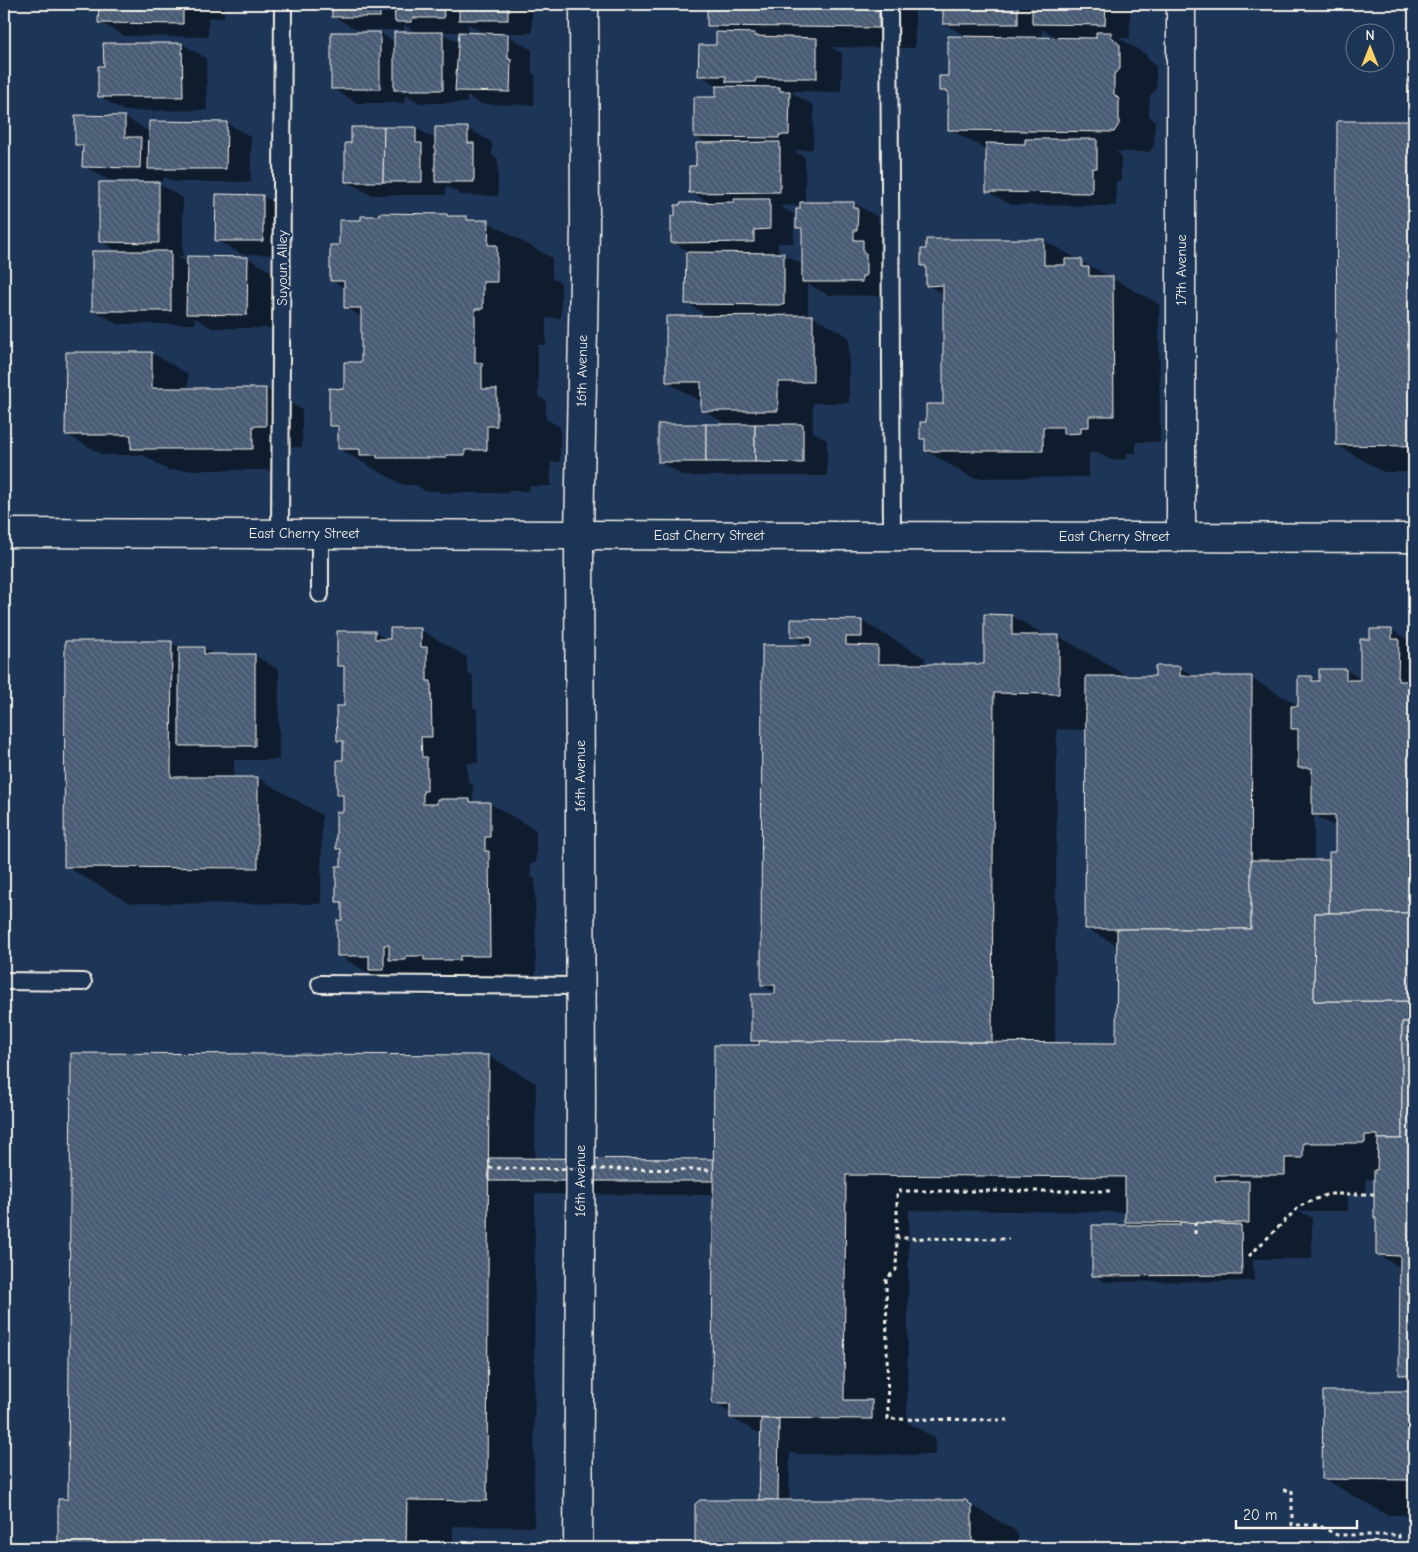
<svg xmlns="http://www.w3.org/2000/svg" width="1418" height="1552" font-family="'Comic Neue',sans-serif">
<defs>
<pattern id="building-back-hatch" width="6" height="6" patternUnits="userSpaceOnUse" patternTransform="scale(1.25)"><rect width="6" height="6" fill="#485b74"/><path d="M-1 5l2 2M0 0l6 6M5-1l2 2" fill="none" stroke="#637388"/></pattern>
</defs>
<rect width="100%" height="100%" fill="#1d3557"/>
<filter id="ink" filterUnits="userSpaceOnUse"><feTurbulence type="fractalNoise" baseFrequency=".02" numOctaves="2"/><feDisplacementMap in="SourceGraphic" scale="10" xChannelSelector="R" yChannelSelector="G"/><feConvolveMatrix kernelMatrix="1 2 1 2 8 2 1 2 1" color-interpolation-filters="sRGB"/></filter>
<g filter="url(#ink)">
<g fill="#0007" fill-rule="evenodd">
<polygon points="100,4 224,4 224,18 208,17 208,37 124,36 100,22"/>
<path d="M333 4H532V33H504L532 50V73L535 75 534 105 481 104 467 96V103H420L405 94V103H357L332 88V33H380L395 42 417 33 404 25V30H357L333 16ZM468 24 487 35 468 34ZM440 32H460V43Z"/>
<path d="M708 4H915V48L830 47 842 53 841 92 789 91 814 106 813 149 794 151 805 157V203H854L878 217V221L882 224 881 244H879V251L887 255 886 296 828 295 808 284V316H812L849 337V403H813V432L827 440V476H684L659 462 728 425 702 410V402L667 382 709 317 687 303 692 253 672 242 711 204 691 192 697 167 708 144 695 136 718 99V86L699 75 723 34 708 25ZM801 205 798 228 804 231 803 265 784 254H778V243H794V214L779 206Z"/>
<path d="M944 4H1130V38H1119L1147 55V58L1156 67V90L1150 95 1149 116 1155 121 1154 145 1150 152H1115L1121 155V181H1116V206L1011 205 987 191V150L949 129V95L940 90 949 78 968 37 944 24ZM1042 29 1059 39 1042 38Z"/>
<polygon points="182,44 206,58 207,110 124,111 100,97"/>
<polygon points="76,116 125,117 150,132 227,123 251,137 251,182 174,182 164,177 164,181 108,180 84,166 84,149 76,144"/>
<polygon points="1339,122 1414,123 1414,472 1383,472 1337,445"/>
<polygon points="416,128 437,140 467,128 492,142 492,155 498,159 498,196 461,195 446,186 446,195 371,195 346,181 352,144"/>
<polygon points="159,184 183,198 183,256 176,256 188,263 248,258 272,272 272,328 212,328 195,318 195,324 117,324 93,310 120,253 100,241"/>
<polygon points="217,195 263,196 288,210 287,255 241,254 217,240"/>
<polygon points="447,215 452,218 466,218 474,222 488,222 552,258 552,278 561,283 561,318 546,318 546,345 538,345 538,396 546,401 546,419 560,427 560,462 551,462 551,486 529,486 529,491 509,491 509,493 442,493 437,491 425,491 416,485 403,485 339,449 340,430 331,425 345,390 362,363 362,317 346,307 346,289 331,280 341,246 363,221"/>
<polygon points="1043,240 1159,304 1160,442 1136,442 1136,453 1127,453 1127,459 1111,460 1099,453 1089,453 1089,477 973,478 926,451 926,441 921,439 927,424 945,405 945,295 927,285 927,268 922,266"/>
<polygon points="152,353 188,374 188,389 266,389 302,410 302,447 289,447 289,470 168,470 143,455 103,455 66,434"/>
<path d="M1012 616 1047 636H1058L1122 673V677L1156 678 1180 668 1197 677 1251 678 1299 706 1312 677 1320 682 1346 670 1361 679 1372 641 1392 630 1414 644V1382L1400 1374 1401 1268 1377 1254 1375 1179H1366V1194H1348V1211H1299L1312 1218V1259H1253L1254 1281 1105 1282 1093 1275 1134 1226 1126 1222V1212L909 1210 907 1422 935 1438V1455L795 1454 790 1452 789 1502H966L1013 1529 1018 1534V1548H696L697 1505 761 1502 762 1435 731 1418V1413L713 1403 714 1195 535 1194 534 1527 453 1526V1548H59L60 1500H69L489 1056 536 1083 535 1159 714 1160 762 1047 752 1041 776 995V993L762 985 811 647 793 636 862 621 925 658V665L985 666ZM1057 729 1087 730 1086 928 1118 946V1044H1055ZM1314 815 1336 827V853L1330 861H1314Z"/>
<polygon points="421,630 467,657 467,672 473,675 473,707 477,709 478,763 467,763 468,782 473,785 473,802 489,803 536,830 536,863 531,863 531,877 535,879 536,982 453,982 435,971 435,974 452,984 430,983 430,996 417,996 392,982 384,982 338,955 343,921 343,905 337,901 342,852 337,849 344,814 344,797 339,794 344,761 344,744 338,740 346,707 345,669 339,666 374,632 388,640"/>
<polygon points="171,643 181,648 203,648 216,655 254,655 279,670 279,760 234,760 234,778 258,778 322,815 321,904 129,903 65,866"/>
<polygon points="1324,1392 1414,1393 1414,1515 1387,1515 1324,1479"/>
</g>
<g fill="url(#building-back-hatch)" stroke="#f4f1e8">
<polygon points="99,4 199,4 183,4 183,24 98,23"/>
<rect x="332" y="4" width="48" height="13"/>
<polygon points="394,4 443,4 444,18 412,18 412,22 395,22"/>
<rect x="459" y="4" width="49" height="16"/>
<polygon points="707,4 879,4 879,28 707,26"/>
<rect x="943" y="4" width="75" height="20"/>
<polygon points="1032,4 1106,4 1105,25 1032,24"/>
<rect x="331" y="32" width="49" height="57"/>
<rect x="394" y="32" width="49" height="58"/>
<polygon points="459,32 508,34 508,59 511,59 510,92 455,91"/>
<polygon points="716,32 755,33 755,36 817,38 817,78 756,78 755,82 726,82 726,76 698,76 699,45 716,45"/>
<polygon points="1096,32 1111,32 1111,36 1120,45 1120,69 1114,74 1114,94 1119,99 1119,124 1114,132 948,130 948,91 939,91 939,76 948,76 948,36 1096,38"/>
<polygon points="103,43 182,43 183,97 98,97 98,66 104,66"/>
<polygon points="716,86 780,87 780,91 790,91 789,135 779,135 779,138 694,137 694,97 716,97"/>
<polygon points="75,115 125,116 125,137 141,137 140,168 82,167 83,145 75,145"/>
<polygon points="149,121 227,122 226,169 148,169"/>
<polygon points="1337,121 1414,121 1414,446 1336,445"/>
<polygon points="351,127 384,127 383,182 345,182 345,143 351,143"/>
<polygon points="384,127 416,127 416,143 422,143 422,182 383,182"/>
<polygon points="435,127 468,127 468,143 474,143 474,182 435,182"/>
<polygon points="1025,139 1097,139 1097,168 1092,168 1092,193 986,192 986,143 1025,144"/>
<polygon points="780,142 780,192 689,193 689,166 696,166 696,143"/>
<polygon points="99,182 159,182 159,243 99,242"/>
<polygon points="216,194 263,195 263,241 215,241"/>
<polygon points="734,199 770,199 770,229 754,230 754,242 671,243 671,216 675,216 675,205 680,205 680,203 734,202"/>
<polygon points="800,202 854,202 854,208 858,208 857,230 854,230 854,240 863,240 863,253 866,253 866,276 862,276 862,282 802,282 802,228 796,228 796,209 800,209"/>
<polygon points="379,213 447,214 447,216 467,216 467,220 489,220 488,245 497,245 497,282 483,282 483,309 475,309 475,363 482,363 482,389 497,389 497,426 487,426 487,450 465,450 465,455 446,455 446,458 377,458 377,455 360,455 360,449 338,449 338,426 329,426 329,388 344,389 344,362 361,362 361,308 344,308 344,281 330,281 330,245 339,245 339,220 361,220 361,216 379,216"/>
<polygon points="926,239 1044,239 1044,265 1065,265 1065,259 1082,259 1082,267 1089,267 1089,276 1113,276 1114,416 1089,416 1089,427 1081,427 1081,433 1063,434 1063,427 1043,427 1043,451 925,451 925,439 920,439 920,422 926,422 926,404 943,404 943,285 926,286 926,266 921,266 921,249 926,249"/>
<rect x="92" y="251" width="79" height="60"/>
<polygon points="686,252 784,253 784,305 685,304"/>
<polygon points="187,256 248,257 247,315 186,314"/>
<polygon points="813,315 813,382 778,382 778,411 701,411 701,382 666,382 666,316"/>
<polygon points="66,352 152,352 152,388 266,388 266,426 253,426 253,449 131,449 131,435 65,435"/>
<rect x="658" y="424" width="48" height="38"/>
<rect x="706" y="424" width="49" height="38"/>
<polygon points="755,424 803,424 803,463 755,462"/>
<polygon points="984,614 1012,615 1012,635 1059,635 1059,694 994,693 992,1042 751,1041 751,994 775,994 775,985 761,985 762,645 811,645 811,637 791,637 791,619 862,620 862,637 846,637 846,645 878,646 878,664 984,664"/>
<polygon points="390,628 421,628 421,647 427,647 427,681 431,681 432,737 421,737 422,757 427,757 427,791 423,791 423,804 437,804 437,799 470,799 470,802 490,802 490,837 485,837 485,851 489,851 490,956 460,956 460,960 424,960 424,956 406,956 406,960 389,960 389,945 384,945 384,970 369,970 369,956 337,956 337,920 342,920 342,902 336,902 336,866 341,866 341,849 336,849 336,812 343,812 343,795 337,795 337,760 343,760 343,741 337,741 336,706 344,706 344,666 337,666 337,631 375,631 375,639 390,639"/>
<polygon points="1370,629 1392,629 1392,639 1399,639 1398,681 1414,681 1414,913 1329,913 1329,852 1335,852 1335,815 1312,815 1312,768 1298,768 1298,729 1291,729 1291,706 1298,706 1298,676 1312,676 1312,681 1319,681 1319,669 1346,669 1346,680 1360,680 1360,639 1370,639"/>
<polygon points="65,641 172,641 171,777 258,777 258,868 64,867"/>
<polygon points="179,647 204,647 204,654 255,654 255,746 179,746"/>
<polygon points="1155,666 1180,666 1180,676 1252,676 1251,929 1085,929 1086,676 1155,676"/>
<polygon points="1251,860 1329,860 1329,913 1315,913 1314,1001 1414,1001 1414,1022 1402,1022 1402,1139 1378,1139 1378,1135 1365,1135 1365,1143 1303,1143 1303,1158 1285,1158 1285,1175 1215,1175 1215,1181 1249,1181 1249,1223 1125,1222 1125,1177 846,1175 844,1400 872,1400 872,1419 730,1418 730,1404 712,1404 714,1045 759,1045 759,1041 1116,1043 1117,929 1251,929"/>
<polygon points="1315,913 1414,913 1414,1001 1314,1001"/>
<polygon points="1402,1022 1414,1022 1414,1375 1399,1375 1400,1256 1376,1255 1376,1218 1374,1218 1374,1170 1377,1170 1378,1139 1402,1139"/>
<polygon points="71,1053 489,1055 487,1501 407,1500 406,1548 58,1548 58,1499 68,1499"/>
<polygon points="489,1158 713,1159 714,1181 489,1181"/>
<polygon points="1180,1222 1241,1225 1242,1275 1092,1276 1092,1225 1180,1225"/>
<polygon points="1323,1391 1414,1391 1414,1480 1322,1479"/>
<polygon points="761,1419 779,1419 778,1500 759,1500"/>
<polygon points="700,1500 966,1500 972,1506 972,1548 695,1548 695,1504"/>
</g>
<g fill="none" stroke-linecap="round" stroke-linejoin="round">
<defs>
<g id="service">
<polyline points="889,4 892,536"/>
<polyline points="280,533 283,4"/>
<polyline points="320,533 320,594"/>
<polyline points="4,981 83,982"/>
<polyline points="320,984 581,986"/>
</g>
<g id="minor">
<polyline points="1181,4 1181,537"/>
<polyline points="578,1548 581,1102 579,535 585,226 584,4"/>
</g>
<polyline id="secondary" points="4,533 1414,538"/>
</defs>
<use href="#service" stroke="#f4f1e8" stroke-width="20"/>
<use href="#minor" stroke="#f4f1e8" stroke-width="31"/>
<use href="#secondary" stroke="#f4f1e8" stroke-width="31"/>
<g stroke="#f4f1e8" stroke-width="3" stroke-dasharray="4 4" stroke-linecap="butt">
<polyline points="1195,1222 1195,1236"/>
<polyline points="897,1238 897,1191 1113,1191"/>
<polyline points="1249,1256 1300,1206 1328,1194 1374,1194"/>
<polyline points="1008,1420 888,1419 886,1279 896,1270 897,1238 1009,1239"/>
<polyline points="1284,1490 1292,1490 1292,1525 1318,1525 1337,1535 1399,1535 1399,1548"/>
</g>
<use href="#service" stroke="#1d3557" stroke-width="16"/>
<use href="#minor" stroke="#1d3557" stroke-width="28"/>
<use href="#secondary" stroke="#1d3557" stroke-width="28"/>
<polyline stroke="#f4f1e8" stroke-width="3" stroke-dasharray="4 4" stroke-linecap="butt" points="489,1168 713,1170"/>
</g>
</g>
<g text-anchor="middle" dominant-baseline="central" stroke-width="4.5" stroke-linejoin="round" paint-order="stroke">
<g font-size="14" fill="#f4f1e8" stroke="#1d3557">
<text transform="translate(282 268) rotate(-90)">Suyoun Alley</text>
<text transform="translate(1181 270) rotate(-90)">17th Avenue</text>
<text transform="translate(582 371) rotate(-89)">16th Avenue</text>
<text x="304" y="533">East Cherry Street</text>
<text x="709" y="535">East Cherry Street</text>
<text x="1114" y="536">East Cherry Street</text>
<text transform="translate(580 776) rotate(-90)">16th Avenue</text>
<text transform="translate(580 1181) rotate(-90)">16th Avenue</text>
</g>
</g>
<rect width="1418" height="1552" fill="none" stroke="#1d3557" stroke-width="20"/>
<rect x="10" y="10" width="1398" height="1532" fill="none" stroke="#f4f1e8" stroke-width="2" filter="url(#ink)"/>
<g transform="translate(1370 48)"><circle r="24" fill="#1d3557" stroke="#738091"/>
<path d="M0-4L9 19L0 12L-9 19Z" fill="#ffd166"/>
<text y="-8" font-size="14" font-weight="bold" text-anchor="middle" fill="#f4f1e8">N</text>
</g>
<path d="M1236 1520v8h121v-8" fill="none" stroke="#f4f1e8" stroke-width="2.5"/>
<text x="1243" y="1520" font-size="15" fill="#f4f1e8" stroke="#1d3557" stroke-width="4" paint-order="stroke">20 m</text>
</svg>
